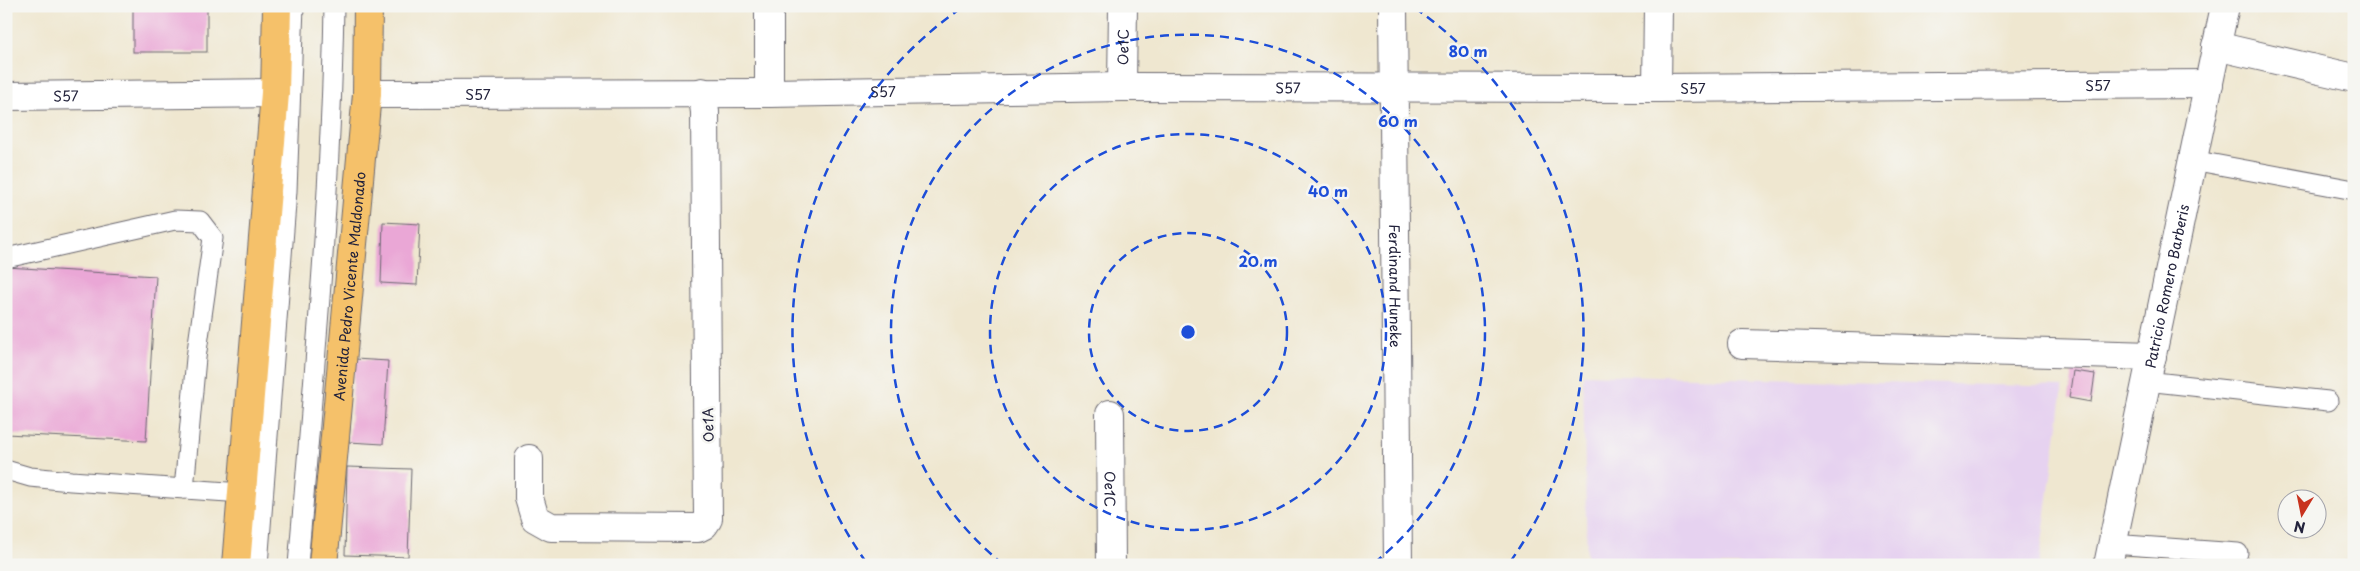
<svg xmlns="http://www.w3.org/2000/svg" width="2360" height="571" font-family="'Playpen Sans',sans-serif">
<rect width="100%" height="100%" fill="#f6f6f2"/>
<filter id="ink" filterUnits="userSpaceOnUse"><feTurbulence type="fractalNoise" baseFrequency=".02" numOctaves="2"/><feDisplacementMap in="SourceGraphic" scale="10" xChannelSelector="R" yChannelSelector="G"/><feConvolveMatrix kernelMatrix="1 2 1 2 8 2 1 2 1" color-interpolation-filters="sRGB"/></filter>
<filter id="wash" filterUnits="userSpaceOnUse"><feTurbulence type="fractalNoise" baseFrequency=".0096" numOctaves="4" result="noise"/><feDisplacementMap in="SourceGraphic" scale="20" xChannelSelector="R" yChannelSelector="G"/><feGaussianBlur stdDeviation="1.12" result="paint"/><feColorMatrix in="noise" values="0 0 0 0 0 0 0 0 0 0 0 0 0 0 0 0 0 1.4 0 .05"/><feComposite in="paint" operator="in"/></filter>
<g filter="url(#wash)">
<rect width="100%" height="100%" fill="#efe7d0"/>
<polygon fill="#e6d2f0" points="1583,374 2063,387 2039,565 1587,565"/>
<g id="blocks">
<g fill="#eaa7d6">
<rect x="133" y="6" width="74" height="46"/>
<polygon points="383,222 420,224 417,285 381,283"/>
<polygon points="6,267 156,276 146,441 6,434"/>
<polygon points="355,359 388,361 383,444 349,442"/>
<polygon points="2073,371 2095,374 2091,402 2069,398"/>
<polygon points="347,467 411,469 408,557 345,555"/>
</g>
</g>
</g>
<g filter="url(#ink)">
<use href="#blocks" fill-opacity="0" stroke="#6a676f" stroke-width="1"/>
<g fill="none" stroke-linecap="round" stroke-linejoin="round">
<defs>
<g id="service">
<polyline points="2192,160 2354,190"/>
<polyline points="6,258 175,220 200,221 213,238 196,358 184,489"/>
<polyline points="2146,381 2328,401"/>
<polyline points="6,470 30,477 71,481 242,493"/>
<polyline points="2112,544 2238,553"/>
<polyline points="258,565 287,191 294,6"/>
<path d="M298 565C314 379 331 193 334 6"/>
</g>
<g id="minor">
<path id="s1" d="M1393 6 1398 565"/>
<polyline points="2216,46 2354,78"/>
<path id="s2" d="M1122 87 1123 6"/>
<polyline points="1657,88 1658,6"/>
<polyline points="769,93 769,6"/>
<path id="s3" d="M367 94 769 93 1122 87 1657 88 2209 84"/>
<path id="s4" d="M6 96 275 93"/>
<polyline points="1742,344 2152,356"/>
<path id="s5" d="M1110 414 1111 565"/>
<polyline points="529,459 529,498 535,518 551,527 698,528 704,525 708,519 705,112 702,92"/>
</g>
<g id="tertiary">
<path id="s6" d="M2108 565 2225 6"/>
</g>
<g id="primary">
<polyline points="236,565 275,93 277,6"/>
<path id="s7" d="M323 565 367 94 368 6"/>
</g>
</defs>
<use href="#service" stroke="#6a676f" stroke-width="21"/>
<use href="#minor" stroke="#6a676f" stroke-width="30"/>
<use href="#tertiary" stroke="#6a676f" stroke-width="30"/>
<use href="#primary" stroke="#6a676f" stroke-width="30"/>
<use href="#service" stroke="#fff" stroke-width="19"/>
<use href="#minor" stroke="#fff" stroke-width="28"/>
<use href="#tertiary" stroke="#fff" stroke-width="28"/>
<use href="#primary" stroke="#f5c16b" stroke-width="28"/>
</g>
</g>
<g fill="none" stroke="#1d4ed8" stroke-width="2.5" stroke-dasharray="9 6">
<circle cx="1188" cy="332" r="99"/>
<circle cx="1188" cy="332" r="198"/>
<path d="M1003 564A297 297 0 1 1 1373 564"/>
<path d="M866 562A396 396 0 0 1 961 8M1415 8A396 396 0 0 1 1510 562"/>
</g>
<g text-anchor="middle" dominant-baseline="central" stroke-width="5" stroke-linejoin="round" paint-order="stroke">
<g font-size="14" fill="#22223b" stroke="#f6f6f2">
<text stroke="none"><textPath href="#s2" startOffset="40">Oe1C</textPath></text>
<text stroke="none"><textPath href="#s3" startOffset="1731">S57</textPath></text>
<text stroke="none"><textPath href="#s3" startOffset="921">S57</textPath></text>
<text stroke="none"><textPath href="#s3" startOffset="1326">S57</textPath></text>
<text stroke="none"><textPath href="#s3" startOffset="516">S57</textPath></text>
<text stroke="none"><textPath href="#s3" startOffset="111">S57</textPath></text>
<text stroke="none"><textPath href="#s4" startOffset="60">S57</textPath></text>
<text stroke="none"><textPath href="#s1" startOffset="280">Ferdinand Huneke</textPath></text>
<text stroke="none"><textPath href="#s6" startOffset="285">Patricio Romero Barberis</textPath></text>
<text stroke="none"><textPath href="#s7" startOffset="280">Avenida Pedro Vicente Maldonado</textPath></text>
<text transform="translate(708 425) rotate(-91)">Oe1A</text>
<text stroke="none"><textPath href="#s5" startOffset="75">Oe1C</textPath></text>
</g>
</g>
<circle cx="1188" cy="332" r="8" fill="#1d4ed8" stroke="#f6f6f2" stroke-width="2.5"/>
<g font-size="15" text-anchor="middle" font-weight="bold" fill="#1d4ed8" stroke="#f6f6f2" stroke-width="5" stroke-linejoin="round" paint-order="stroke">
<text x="1468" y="57">80 m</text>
<text x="1398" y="127">60 m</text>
<text x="1328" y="197">40 m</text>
<text x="1258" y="267">20 m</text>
</g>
<rect width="2360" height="571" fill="none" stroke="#f6f6f2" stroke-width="25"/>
<g transform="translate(2302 514) rotate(190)"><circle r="24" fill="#f6f6f2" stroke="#a1a1a9"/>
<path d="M0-4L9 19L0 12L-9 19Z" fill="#c8321e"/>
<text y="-8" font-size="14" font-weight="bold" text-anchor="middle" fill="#22223b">N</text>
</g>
</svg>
